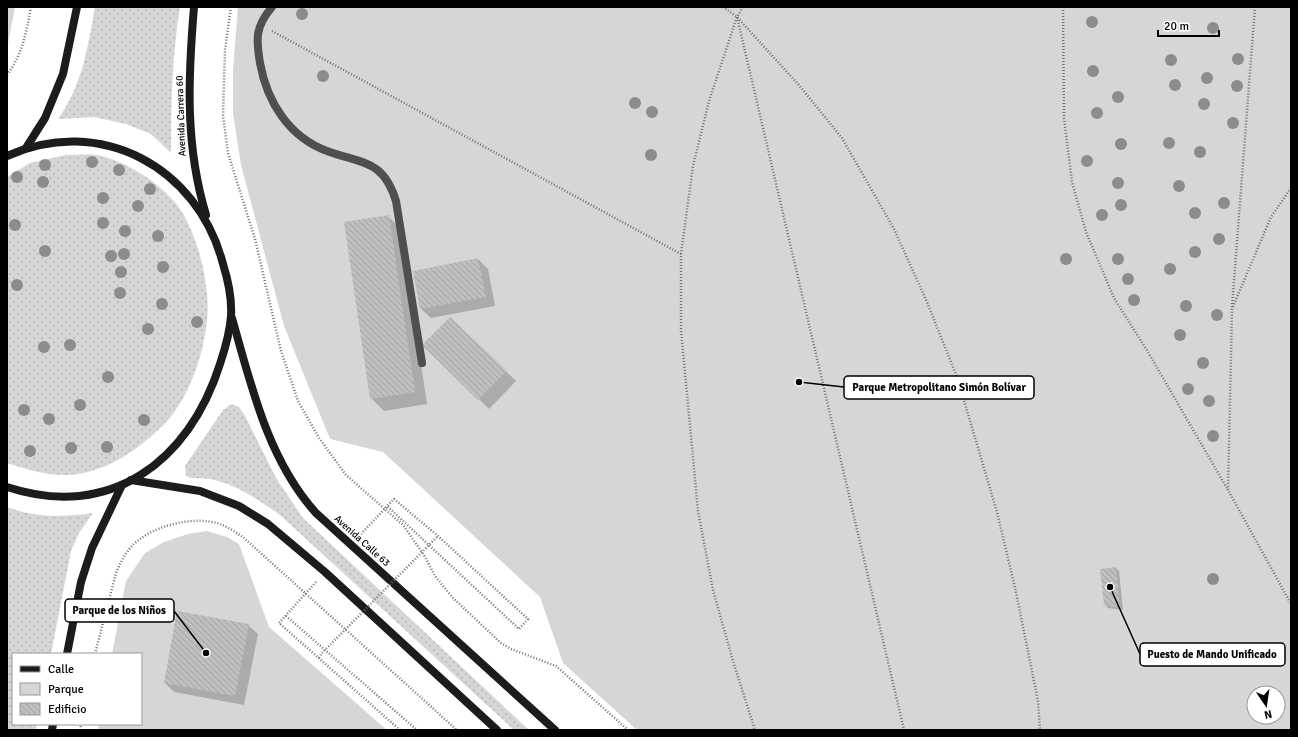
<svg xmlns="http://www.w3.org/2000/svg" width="1298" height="737" font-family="Signika,sans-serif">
<defs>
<pattern id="grass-dots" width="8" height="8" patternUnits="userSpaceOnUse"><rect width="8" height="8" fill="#d6d6d6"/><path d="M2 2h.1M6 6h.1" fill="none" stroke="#b6b6b6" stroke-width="1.8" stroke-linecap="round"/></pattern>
<pattern id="building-back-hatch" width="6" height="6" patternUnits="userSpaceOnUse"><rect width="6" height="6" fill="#bfbfbf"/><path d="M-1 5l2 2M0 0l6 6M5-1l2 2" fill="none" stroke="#a2a2a2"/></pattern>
</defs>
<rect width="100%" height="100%" fill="#fff"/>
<g fill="url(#grass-dots)">
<path d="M95 7H180C172 56 171 103 171 153L151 134 126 124 94 117 58 119C82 86 88 47 95 7Z"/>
<path d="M66 155C78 155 94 153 105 157 130 165 153 179 171 198 196 223 211 285 207 320 204 350 193 386 175 411 167 423 154 434 143 443 125 458 102 470 78 474 54 478 29 470 7 463V177L30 163Z"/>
<path d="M232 404 239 407 244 414 276 478 303 518 529 730H514L280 515C259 500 236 484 210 479 202 477 194 480 186 476L185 466 223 410Z"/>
<path d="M7 507C35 518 63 517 93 513L79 533 71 551 51 654H13V724H37L36 730H7Z"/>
</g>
<g fill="#d6d6d6" fill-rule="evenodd">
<polygon points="7,7 15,7 7,49"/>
<path d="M238 7H1291V730H637L563 663 540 597 383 452 330 439 284 326 241 165 233 114V70ZM1254 693H1278V717H1254Z"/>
<polygon points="207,531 227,537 239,544 269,627 387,730 98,730 99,724 141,724 141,654 112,654 126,581 145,553 164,542 188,534"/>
</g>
<g fill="#0003">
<polygon points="388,216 401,229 427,404 384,411 371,398"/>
<polygon points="478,259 488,269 495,306 431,318 421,309"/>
<polygon points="450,318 516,381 489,409 423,345"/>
<polygon points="1116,568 1119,571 1123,610 1108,608 1105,605"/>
<polygon points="248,625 258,634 244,705 174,692 165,683"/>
</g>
<g fill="url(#building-back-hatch)">
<polygon points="389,215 415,392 370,399 344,222"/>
<polygon points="478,258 486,297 420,309 413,271"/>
<polygon points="450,317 507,371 478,400 422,345"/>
<polygon points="1116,567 1120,608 1104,605 1100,569"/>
<polygon points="177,611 249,624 235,696 164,683"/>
</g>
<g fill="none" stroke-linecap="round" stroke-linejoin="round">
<g stroke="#717171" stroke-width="2.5" stroke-dasharray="1 2" stroke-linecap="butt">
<polyline points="231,7 225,50 223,115 228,153 255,239 281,351 298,401 319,438 346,475 403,525 424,555 435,576 453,598 501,643 511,649 556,666 628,730"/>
<polyline points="723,7 737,17 798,84 842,138 894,229 927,302 957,377 997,512 1016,592 1038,701 1040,730"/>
<polyline points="743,7 737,17 709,101 693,166 681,254 681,330 698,511 713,590 733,661 755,730"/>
<polyline points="1063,7 1064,118 1072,182 1086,232 1114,298 1148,352 1228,490"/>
<polyline points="737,17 904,730"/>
<polyline points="272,31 681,254"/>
<path d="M7 75C23 53 26 33 31 7"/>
<polyline points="1291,188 1271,217 1232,309 1228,490 1291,604"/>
<polyline points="1232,307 1255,7"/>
<polyline points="361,534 394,499 438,536 528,619 519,629 387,506"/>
<polyline points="432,542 438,536"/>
<polyline points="316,582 279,623 400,730"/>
<polyline points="286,616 417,730"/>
<path d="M95 654 116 573C120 564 124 555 131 547 150 526 193 515 220 524 228 527 237 533 244 538L457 730"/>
<polyline points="319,658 322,653"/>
<polyline points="80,730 81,724"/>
</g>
<path stroke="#4f4f4f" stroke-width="8" d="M272 7C255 27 256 39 260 63 267 102 289 137 327 151 362 164 383 159 396 201L422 363"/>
<g stroke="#1c1c1c" stroke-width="8">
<path d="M194 7C188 79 185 145 206 215"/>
<polyline points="26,148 45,118 63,74 77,7"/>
<path d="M7 156C100 114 198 167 223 264 228 280 232 300 231 316 230 332 225 349 220 364 189 462 110 521 7 487"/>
<path d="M232 318C251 385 268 460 316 513L555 730"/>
<polyline points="131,480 200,491 239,506 268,524 325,572 497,730"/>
<polyline points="67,654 81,582 92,548 122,485"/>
<polyline points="52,730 53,724"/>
</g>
<polyline stroke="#717171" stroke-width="2.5" stroke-dasharray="1 2" stroke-linecap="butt" points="322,653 432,542"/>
</g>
<g fill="#8c8c8c">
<circle cx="302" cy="14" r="6"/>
<circle cx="1092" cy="22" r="6"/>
<circle cx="1213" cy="28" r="6"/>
<circle cx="1238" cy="59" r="6"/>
<circle cx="1171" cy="60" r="6"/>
<circle cx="1093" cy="71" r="6"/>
<circle cx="323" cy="76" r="6"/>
<circle cx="1207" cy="78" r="6"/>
<circle cx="1175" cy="85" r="6"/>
<circle cx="1237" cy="86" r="6"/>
<circle cx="1118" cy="97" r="6"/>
<circle cx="635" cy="103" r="6"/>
<circle cx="1204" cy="104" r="6"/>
<circle cx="652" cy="112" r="6"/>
<circle cx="1097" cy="113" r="6"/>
<circle cx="1233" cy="123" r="6"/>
<circle cx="1169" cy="143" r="6"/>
<circle cx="1121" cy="144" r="6"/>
<circle cx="1200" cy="152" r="6"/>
<circle cx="651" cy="155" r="6"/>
<circle cx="1087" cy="161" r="6"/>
<circle cx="92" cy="162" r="6"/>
<circle cx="45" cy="165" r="6"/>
<circle cx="119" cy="170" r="6"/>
<circle cx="17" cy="177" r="6"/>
<circle cx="43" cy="182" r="6"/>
<circle cx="1118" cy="183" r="6"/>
<circle cx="1179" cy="186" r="6"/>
<circle cx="150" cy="189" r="6"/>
<circle cx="103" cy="198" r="6"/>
<circle cx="1224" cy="203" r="6"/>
<circle cx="1121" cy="205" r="6"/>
<circle cx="138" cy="206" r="6"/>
<circle cx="1195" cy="213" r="6"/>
<circle cx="1102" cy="215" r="6"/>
<circle cx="103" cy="223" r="6"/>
<circle cx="15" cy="225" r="6"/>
<circle cx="125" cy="231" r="6"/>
<circle cx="158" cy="236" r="6"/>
<circle cx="1219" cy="239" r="6"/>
<circle cx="45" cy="251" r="6"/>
<circle cx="1195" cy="252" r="6"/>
<circle cx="124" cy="254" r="6"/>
<circle cx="111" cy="256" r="6"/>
<circle cx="1066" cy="259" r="6"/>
<circle cx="1118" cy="259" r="6"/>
<circle cx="163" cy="267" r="6"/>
<circle cx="1170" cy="269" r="6"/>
<circle cx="121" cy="272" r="6"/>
<circle cx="1128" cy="279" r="6"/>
<circle cx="17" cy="285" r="6"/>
<circle cx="120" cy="293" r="6"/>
<circle cx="1134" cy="300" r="6"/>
<circle cx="162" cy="304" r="6"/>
<circle cx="1186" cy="306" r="6"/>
<circle cx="1217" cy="315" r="6"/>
<circle cx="197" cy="322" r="6"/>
<circle cx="148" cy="329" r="6"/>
<circle cx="1180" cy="335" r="6"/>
<circle cx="70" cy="345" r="6"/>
<circle cx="44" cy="347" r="6"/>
<circle cx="1203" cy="363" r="6"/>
<circle cx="108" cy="377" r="6"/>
<circle cx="1188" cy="389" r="6"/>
<circle cx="1209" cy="401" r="6"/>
<circle cx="80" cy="405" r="6"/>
<circle cx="24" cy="410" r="6"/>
<circle cx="49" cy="419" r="6"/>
<circle cx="144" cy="420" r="6"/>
<circle cx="1213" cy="436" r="6"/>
<circle cx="107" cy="447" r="6"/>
<circle cx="71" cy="448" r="6"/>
<circle cx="30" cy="451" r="6"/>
<circle cx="1213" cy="579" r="6"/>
</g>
<g text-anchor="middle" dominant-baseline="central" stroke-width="3.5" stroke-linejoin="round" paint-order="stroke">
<g font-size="10" fill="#000" stroke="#fff">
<text transform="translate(181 116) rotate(-92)">Avenida Carrera 60</text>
<text transform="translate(362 541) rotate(42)">Avenida Calle 63</text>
</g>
</g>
<path fill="none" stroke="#000" stroke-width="1.5" d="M799 382L844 387M206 653L174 611M1110 587L1140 654"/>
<g fill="#000" stroke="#fff" stroke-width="1.5">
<circle cx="799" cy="382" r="4"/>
<circle cx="206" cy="653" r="4"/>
<circle cx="1110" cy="587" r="4"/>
</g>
<g fill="#fff" stroke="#000" stroke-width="1.5">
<rect x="844" y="376" width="190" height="23" rx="4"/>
<rect x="65" y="599" width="109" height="23" rx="4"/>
<rect x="1140" y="643" width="145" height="23" rx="4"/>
</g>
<g font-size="11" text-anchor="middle" font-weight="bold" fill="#000">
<text x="939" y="391">Parque Metropolitano Simón Bolívar</text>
<text x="119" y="614">Parque de los Niños</text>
<text x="1212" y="658">Puesto de Mando Unificado</text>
</g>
<rect width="1298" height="737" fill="none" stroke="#000000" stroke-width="16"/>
<rect x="12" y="653" width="130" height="72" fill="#ffffff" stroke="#999999"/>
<rect x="20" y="666" width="20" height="6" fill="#1c1c1c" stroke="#999999"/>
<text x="48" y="673" font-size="12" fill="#000000">Calle</text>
<rect x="20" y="683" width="20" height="12" fill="#d6d6d6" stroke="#999999"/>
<text x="48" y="693" font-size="12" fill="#000000">Parque</text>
<rect x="20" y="703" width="20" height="12" fill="url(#building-back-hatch)" stroke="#999999"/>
<text x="48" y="713" font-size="12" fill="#000000">Edificio</text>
<g transform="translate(1266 705) rotate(167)"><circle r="19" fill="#ffffff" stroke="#999999"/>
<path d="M0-3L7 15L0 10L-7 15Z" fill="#000000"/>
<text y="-6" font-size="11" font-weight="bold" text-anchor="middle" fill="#000000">N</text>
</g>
<path d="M1158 30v6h61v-6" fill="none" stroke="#000000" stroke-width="2"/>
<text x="1164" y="30" font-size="12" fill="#000000" stroke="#ffffff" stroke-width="3" paint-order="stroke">20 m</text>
</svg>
